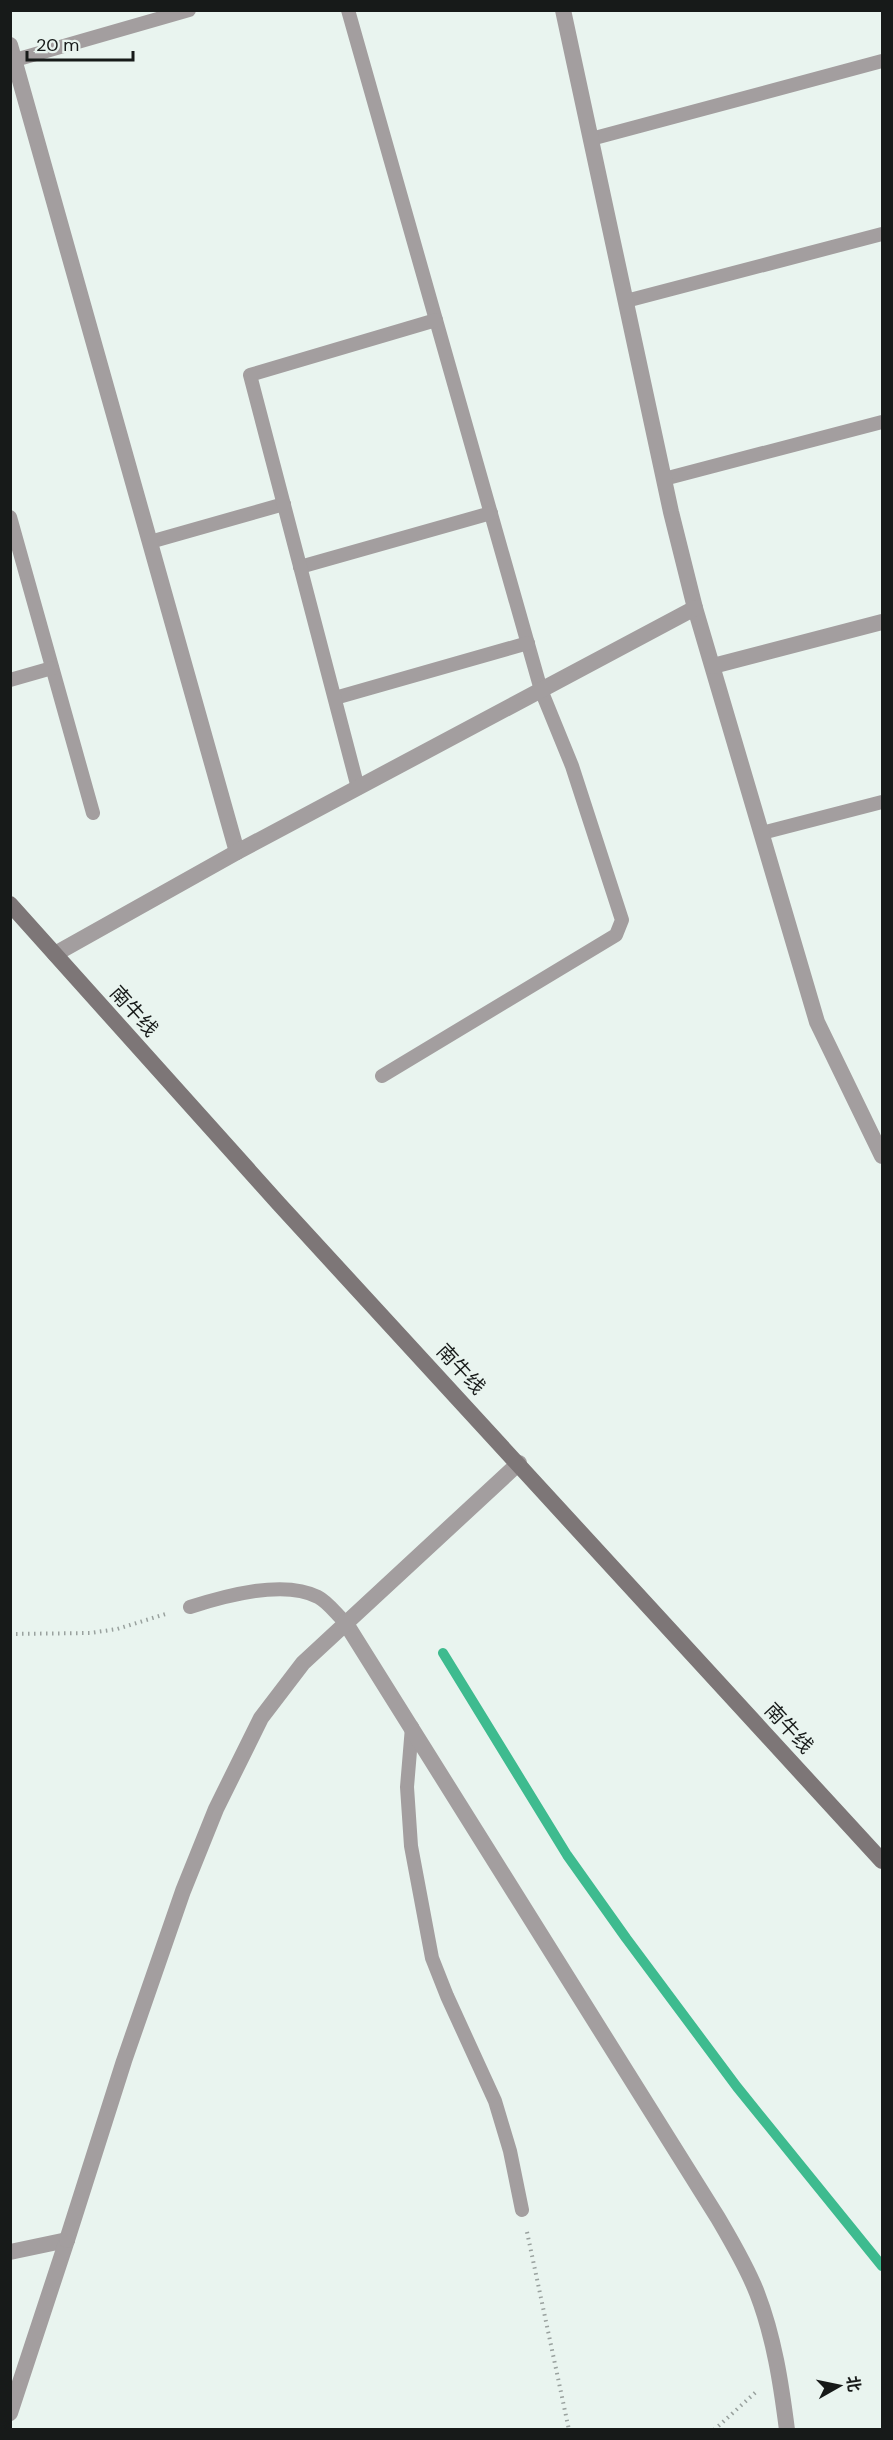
<svg xmlns="http://www.w3.org/2000/svg" width="893" height="2440" font-family="'DM Sans','Noto Sans SC',sans-serif">
<rect width="100%" height="100%" fill="#e9f4ef"/>
<g fill="none" stroke-linecap="round" stroke-linejoin="round">
<polyline stroke="#3ebb8f" stroke-width="10" points="443,1653 567,1855 626,1938 737,2087 882,2266"/>
<g stroke="#99a19e" stroke-width="4" stroke-dasharray="1.5 4.5" stroke-linecap="butt">
<polyline points="10,1634 90,1633 117,1629 169,1613"/>
<polyline points="527,2232 569,2430"/>
<polyline points="714,2430 756,2392"/>
</g>
<g stroke="#a39e9f" stroke-width="14">
<polyline points="348,10 541,690 572,766 622,920 616,935 382,1076"/>
<polyline points="15,60 189,10"/>
<polyline points="591,139 882,61"/>
<polyline points="626,301 882,234"/>
<polyline points="664,479 882,422"/>
<polyline points="10,517 93,813"/>
<polyline points="150,542 284,504"/>
<polyline points="300,567 491,513"/>
<polyline points="10,680 52,668"/>
<polyline points="335,698 528,643"/>
<polyline points="358,788 250,375 436,320"/>
<polyline points="762,833 882,802"/>
<path d="M190 1607C224 1596 284 1579 318 1597 328 1602 337 1615 345 1622"/>
<polyline points="412,1727 407,1787 411,1846 432,1958 447,1996 495,2101 510,2151 522,2210"/>
</g>
<g stroke="#a39e9f" stroke-width="16">
<polyline points="563,10 671,512 695,608 817,1022 882,1156"/>
<polyline points="10,45 237,852"/>
<polyline points="713,666 882,622"/>
<polyline points="55,954 237,852 695,608"/>
<path d="M345 1622 718 2218C732 2242 747 2267 757 2293 774 2337 781 2383 787 2430"/>
<polyline points="10,2252 67,2240"/>
<polyline points="10,2413 67,2240"/>
</g>
<polyline stroke="#a39e9f" stroke-width="16" points="67,2240 124,2061 183,1891 216,1809 261,1718 303,1663 519,1463"/>
<polyline stroke="#7d7677" stroke-width="16" points="10,904 279,1204 882,1861"/>
</g>
<g text-anchor="middle" dominant-baseline="central" stroke-width="4.5" stroke-linejoin="round" paint-order="stroke">
<g font-size="20" fill="#171a19" stroke="#e9f4ef">
<text transform="translate(134 1011) rotate(48)">南牛线</text>
<text transform="translate(461 1369) rotate(47)">南牛线</text>
<text transform="translate(789 1728) rotate(47)">南牛线</text>
</g>
</g>
<rect width="893" height="2440" fill="none" stroke="#171a19" stroke-width="24"/>
<g transform="translate(839 2386) rotate(81)" stroke="#e9f4ef" stroke-width="4.5" paint-order="stroke">
<path d="M0-4.5L10 22L0 15L-10 22Z" fill="#171a19"/>
<text y="-9" font-size="16" font-weight="bold" text-anchor="middle" fill="#171a19">北</text>
</g>
<path d="M27 51v9h106v-9" fill="none" stroke="#171a19" stroke-width="3"/>
<text x="36" y="51" font-size="18" fill="#171a19" stroke="#e9f4ef" stroke-width="4.5" paint-order="stroke">20 m</text>
</svg>
